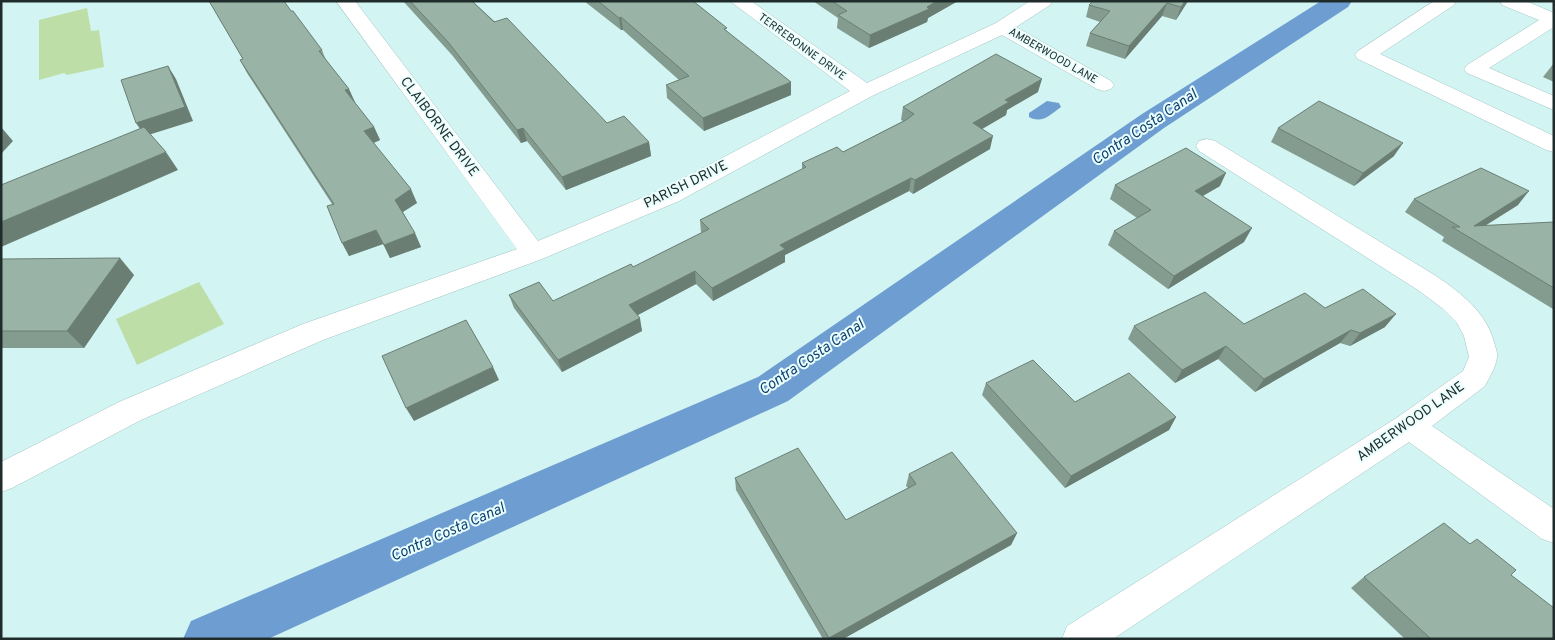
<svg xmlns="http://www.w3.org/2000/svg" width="1555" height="640" font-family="Overpass,sans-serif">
<rect width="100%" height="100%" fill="#d2f4f2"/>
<g fill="#bddfa7">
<polygon points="87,8 91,31 99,30 104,67 67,75 64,73 39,80 39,20"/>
<polygon points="199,282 224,324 137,365 116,319"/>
</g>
<path fill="#6e9ed1" d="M1047 101 1059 103 1061 107C1050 115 1042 124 1029 117V113Z"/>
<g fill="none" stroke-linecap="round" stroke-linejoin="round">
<polygon fill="#6e9ed1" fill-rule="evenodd" points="1321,1 1352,1 1348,7 1164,128 788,401 268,639 183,639 191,621 758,377 1142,114"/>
<defs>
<g id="minor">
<polygon points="336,1 355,1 538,241 663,189 850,91 730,1 751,1 867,83 996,23 1030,1 1052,1 1050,5 1016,27 1111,81 1114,85 1111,89 1104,91 1097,89 1002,35 872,96 679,201 542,259 323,340 141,420 12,488 1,492 1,462 119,402 303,324 517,249"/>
<polygon points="1434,1 1456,1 1454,5 1380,54 1554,136 1554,152 1546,150 1358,59 1355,55 1358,51"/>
<polygon points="1500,1 1526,1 1554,13 1554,27 1489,68 1554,96 1554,110 1467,73 1464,69 1467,65 1539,20 1502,5"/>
<path d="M1207 139 1215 141 1436 276C1461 293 1486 312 1494 342 1495 347 1498 353 1497 357 1496 367 1489 378 1485 386L1432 426 1554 509V543L1542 539 1409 442 1113 639H1062L1067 626 1398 417 1463 371 1469 357 1464 336 1457 323 1442 308 1418 290 1199 151 1196 146 1199 141Z"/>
</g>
</defs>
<use href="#minor" stroke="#a5c5c4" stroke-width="1"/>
<use href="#minor" fill="#fff" fill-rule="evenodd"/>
</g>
<g fill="#849b8f">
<polygon points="209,1 291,11 322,50 325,58 354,102 374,127 380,140 374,143 417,203 403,212 421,247 390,258 383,244 349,256 332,204 247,73 240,60 243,59"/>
<polygon points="403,1 472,1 607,123 649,142 651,156 566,190 527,141 521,143 452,55"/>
<polygon points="584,1 693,1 728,32 791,95 704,131 667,98 666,85 679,80 623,30 621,30"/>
<polygon points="813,1 958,1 928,18 927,22 869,48 837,28 838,18"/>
<polygon points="1093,1 1188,1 1176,20 1162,16 1125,59 1086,46 1090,33 1100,22 1086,17 1089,5"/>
<polygon points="1554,63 1554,82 1543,77"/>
<polygon points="1038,92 1007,110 1006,115 982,129 990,149 913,194 909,191 785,255 785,262 713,301 696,284 638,315 642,331 562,372 514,308 509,295 553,301 633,267 701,233 700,220 802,170 802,163 843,152 903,121 901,120 903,107"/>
<polygon points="1278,128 1394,156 1354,186 1271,142"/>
<polygon points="1115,185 1220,186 1203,196 1244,242 1168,289 1108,245 1114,231 1137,218 1110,199"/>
<polygon points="1414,199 1518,205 1485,226 1554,222 1554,309 1553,309 1442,241 1444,237 1405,212"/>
<polygon points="1,259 134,275 84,348 1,348"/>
<polygon points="1325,308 1385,327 1350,346 1340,343 1255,392 1218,359 1175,383 1128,339 1134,326 1244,324"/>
<polygon points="986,383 1075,402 1176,417 1169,430 1065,488 982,395"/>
<polygon points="909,474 1017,533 1011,545 843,639 823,639 736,490 735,478 846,520 908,488 906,486"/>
<polygon points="1470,544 1511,575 1554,639 1405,639 1351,588 1364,577"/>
</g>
<g fill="#6b7e74">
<polygon points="937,1 958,1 928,18 927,22 869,48 870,35"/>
<polygon points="1185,1 1188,1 1176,20 1181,7"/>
<polygon points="1167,3 1162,16 1125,59 1129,46"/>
<polygon points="621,17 623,30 621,30 619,18"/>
<polygon points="168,66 176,79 193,121 145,136 136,123"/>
<polygon points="1042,79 1038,92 1007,110 1006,115 970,136 973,123 1005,100"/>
<polygon points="791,82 791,95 704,131 703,118"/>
<polygon points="349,89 355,102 351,103 345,90"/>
<polygon points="1,127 13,141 1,154"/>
<polygon points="374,127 380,140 370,144 364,131"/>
<polygon points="523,128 527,141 521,143 517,130"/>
<polygon points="993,136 990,149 913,194 915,180"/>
<polygon points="649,142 651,156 566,190 562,177"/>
<polygon points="1403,143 1394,156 1354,186 1363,173"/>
<polygon points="166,152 178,170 1,247 1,222"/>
<polygon points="1226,173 1220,186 1188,204 1195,191"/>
<polygon points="911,178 909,191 785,255 785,262 713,301 712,288 780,245"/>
<polygon points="411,189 417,203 401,213 395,200"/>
<polygon points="1529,191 1518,205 1468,236 1474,226"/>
<polygon points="1252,228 1244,242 1168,289 1174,276"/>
<polygon points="376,230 383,244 349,256 342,243"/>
<polygon points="415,233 421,247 390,258 384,245"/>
<polygon points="120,258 134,275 84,348 67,331"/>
<polygon points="695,271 696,284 632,318 629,305"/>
<polygon points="1396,314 1385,327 1350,346 1360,333"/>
<polygon points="640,318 642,331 562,372 558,360"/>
<polygon points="1351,330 1340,343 1255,392 1264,379"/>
<polygon points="1226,346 1218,359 1175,383 1182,370"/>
<polygon points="493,367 499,380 414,421 406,408"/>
<polygon points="1176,417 1169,430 1065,488 1071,476"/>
<polygon points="1017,533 1011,545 843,639 829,639 829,638"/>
</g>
<g fill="#99b4a6" stroke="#6b7e74">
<polygon points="209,1 284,1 291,11 293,11 322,50 319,51 349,89 345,90 374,127 364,131 411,189 395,200 415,233 384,245 376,230 342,243 327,206 334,204 240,60 243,59"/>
<polygon points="410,1 472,1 494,22 507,18 607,123 624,116 649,142 562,177 523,128 517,130 448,42"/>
<polygon points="598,1 693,1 727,28 724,29 791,82 703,118 666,85 689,76 621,17 619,18"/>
<polygon points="832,1 937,1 927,7 929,9 870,35 838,15 847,11"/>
<polygon points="1093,1 1185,1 1181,7 1167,3 1129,46 1090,33 1110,11 1089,5"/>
<polygon points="996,54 1042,79 1005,100 1009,102 973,123 993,136 915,180 911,178 780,245 785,249 712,288 695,271 629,305 640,318 558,360 509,295 539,282 553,301 631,264 633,267 709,229 700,220 806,167 802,163 837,147 843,152 906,120 914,114 903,107"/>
<polygon points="168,66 185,107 136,123 121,80"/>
<polygon points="1319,101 1403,143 1363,173 1278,128"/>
<polygon points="144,127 166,152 1,222 1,185"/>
<polygon points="1186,148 1226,173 1195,191 1252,228 1174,276 1114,231 1151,210 1115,185"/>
<polygon points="1481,168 1529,191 1474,226 1554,222 1554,288 1452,227 1460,227 1414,199"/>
<polygon points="120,258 67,331 1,331 1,259"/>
<polygon points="1363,289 1396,314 1360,333 1351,330 1264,379 1226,346 1182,370 1134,326 1205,292 1244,324 1305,293 1325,308"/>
<polygon points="466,320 493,367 406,408 382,356"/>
<polygon points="1033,360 1075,402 1129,373 1176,417 1071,476 986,383"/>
<polygon points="798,448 846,520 916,484 909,474 952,452 1017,533 829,638 735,478"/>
<polygon points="1444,523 1470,544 1477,539 1516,570 1511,575 1554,608 1554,639 1431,639 1364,577"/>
</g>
<g text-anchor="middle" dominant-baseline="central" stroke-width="4" stroke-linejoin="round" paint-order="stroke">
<g font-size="11" fill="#1f2c2b" stroke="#eafefd">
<text transform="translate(802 47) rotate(36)">TERREBONNE DRIVE</text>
<text transform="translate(1053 56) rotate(30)">AMBERWOOD LANE</text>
</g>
<g font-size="14" fill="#1f2c2b" stroke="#eafefd">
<text transform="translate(439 127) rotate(53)">CLAIBORNE DRIVE</text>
<text transform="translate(686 185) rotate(-26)">PARISH DRIVE</text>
<text transform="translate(1411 422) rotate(-35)">AMBERWOOD LANE</text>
</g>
<g font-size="15" font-style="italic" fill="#0d4170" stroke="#eafefd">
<text transform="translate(1145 128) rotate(-34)">Contra Costa Canal</text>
<text transform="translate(812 358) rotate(-34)">Contra Costa Canal</text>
<text transform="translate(448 533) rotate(-24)">Contra Costa Canal</text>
</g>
</g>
<rect width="1555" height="640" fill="none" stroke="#1f2c2b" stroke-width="5"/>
</svg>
